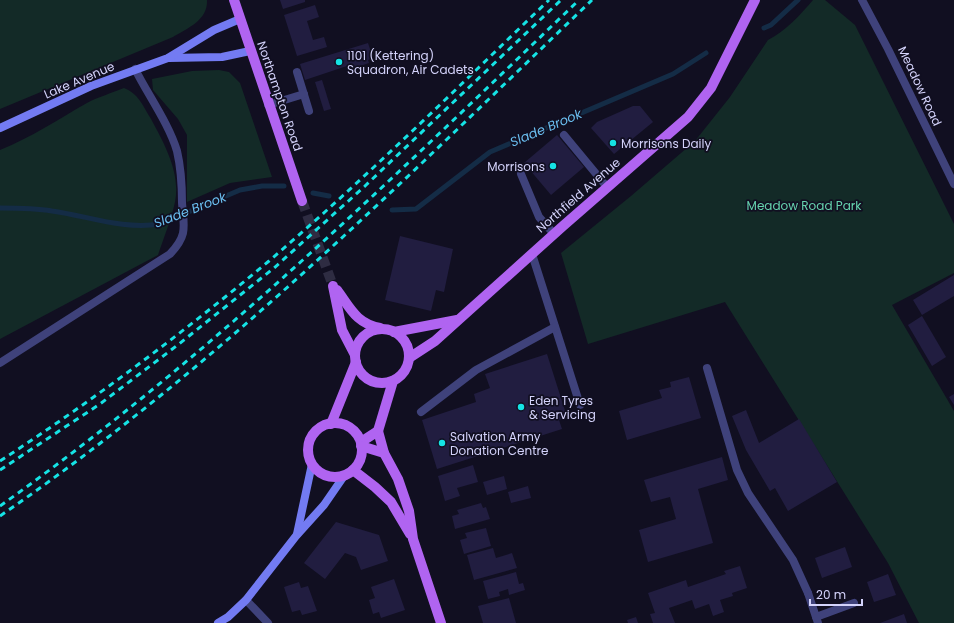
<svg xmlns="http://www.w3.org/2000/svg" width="954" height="623" font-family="Poppins,sans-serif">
<rect width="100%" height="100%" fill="#110f21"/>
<g fill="#132a27">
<path d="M0 0H207C208 20 188 28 173 37L0 109Z"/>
<path d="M813 0H825L855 25 954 224V273L892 305 954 411V623H919L888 563 725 302 588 344 561 253 631 196 695 141 730 97 768 40C786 31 800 15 813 0Z"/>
<polygon points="219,70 229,72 240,83 272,177 230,183 187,202 187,135 178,119 153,90 152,79 192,71"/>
<path d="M124 88C138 93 143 106 151 119 164 143 181 173 175 202 171 220 164 237 158 255L0 339V150C32 137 57 120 87 103 98 97 112 93 124 88Z"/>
</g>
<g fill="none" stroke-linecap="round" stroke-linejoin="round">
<g stroke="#142c46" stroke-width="5">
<polyline points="764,28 771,25 798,0"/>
<polyline points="313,193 329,196"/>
<path d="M0 208C17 208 35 208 52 211 88 216 123 230 160 224L240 190 262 186H284"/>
<polyline points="392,210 416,209 490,152 673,74 706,53"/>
</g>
</g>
<g fill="#211d40">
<polygon points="280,0 305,0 305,2 283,9"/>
<polygon points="315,5 319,17 307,21 313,40 324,37 327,47 297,56 284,15"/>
<polygon points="368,43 373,58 368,60 369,63 351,69 350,65 305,80 300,64"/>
<polygon points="322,80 331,109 324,111 315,82"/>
<polygon points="633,106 640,106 653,122 614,154 591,128 597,122"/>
<polygon points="557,135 584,167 551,195 524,163"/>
<polygon points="400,236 453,249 444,292 436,290 431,311 385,300"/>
<polygon points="954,275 954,296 922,315 913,300"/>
<polygon points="922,316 946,357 932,366 908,325"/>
<polygon points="547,354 567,417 559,420 562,429 437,469 422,420 476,402 474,394 490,388 485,374"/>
<polygon points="689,377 701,418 627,440 619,411 662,398 659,390 671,387 670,382"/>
<polygon points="954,394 954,405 949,397"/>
<polygon points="746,410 759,443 799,419 837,482 788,511 775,488 770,491 746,450 732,416"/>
<polygon points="722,457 728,480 698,489 713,543 648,562 639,530 676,519 670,497 651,502 644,480"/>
<polygon points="473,465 478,482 457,488 460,496 445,501 438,476"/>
<polygon points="504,476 507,489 487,495 483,482"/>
<polygon points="528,486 531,498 511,503 508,492"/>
<polygon points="481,503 483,508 486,507 490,519 455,529 452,516 459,514 457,510"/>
<polygon points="336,522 379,535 388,561 361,570 356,557 345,553 325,579 304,563"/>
<polygon points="486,528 491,546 464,554 460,540 467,538 465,533"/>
<polygon points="845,547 852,567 822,578 815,558"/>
<polygon points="493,548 496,558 512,553 517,568 474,580 467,555"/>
<polygon points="740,566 747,588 732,593 733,596 720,600 724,612 713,616 709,604 695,609 692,600 669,608 675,623 653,623 650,614 655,613 648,593 686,580 688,587 726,574 724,571"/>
<polygon points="516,572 519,584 523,583 525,590 509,595 508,589 499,592 500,596 488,599 483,581"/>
<polygon points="888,574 896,595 874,602 867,582"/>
<polygon points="394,579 405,610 381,618 379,612 373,614 369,600 375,598 371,587"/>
<polygon points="299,582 301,588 308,586 317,611 302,615 300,610 292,612 284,587"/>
<polygon points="509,598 516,623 483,623 478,606"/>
<polygon points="904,614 907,623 880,623"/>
<polygon points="636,617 638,623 628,623 627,620"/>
</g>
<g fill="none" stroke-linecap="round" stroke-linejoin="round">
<polyline stroke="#2e2c42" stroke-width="10" stroke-dasharray="10 5" stroke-linecap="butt" points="302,201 333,286"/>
<g stroke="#3f427b" stroke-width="8">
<polyline points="297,72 309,111"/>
<polyline points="268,105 304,94"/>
<polyline points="564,135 607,187"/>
<polyline points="521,174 539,217 554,234"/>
<polyline points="532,254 580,405"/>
<path d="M0 363 170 254C188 235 184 227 182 203 182 186 181 168 177 151 169 124 148 95 135 69"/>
<polyline points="707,368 737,470 748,493 793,560 808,593"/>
<polyline points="421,412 476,370 555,327"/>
<polyline points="246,600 268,623"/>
<polyline points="816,617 854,603"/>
</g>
<g stroke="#3f427b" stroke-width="8">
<polyline points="862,0 888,49 954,184"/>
<polyline points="808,593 818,623"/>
</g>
<g stroke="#737bf2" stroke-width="8">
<polyline points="169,58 222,57 250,51"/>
<polyline points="0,128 91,86 168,58 214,30 240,19"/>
<polyline points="297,534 312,464"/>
<polyline points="218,623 228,617 246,600 296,536 324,505 344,476"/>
</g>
<g stroke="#b064f1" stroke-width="10">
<polyline points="234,0 302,201"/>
<polyline points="333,286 342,330 355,355"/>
<path d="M337 290C351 309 356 323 380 328"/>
<circle cx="382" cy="356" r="27"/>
<polyline points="394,332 457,320"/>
<polyline points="409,358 435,341 563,226 688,117 711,88 755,0"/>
<circle cx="335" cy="450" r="27"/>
<polyline points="331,424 356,362"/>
<polyline points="378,431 384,453 398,479 409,511 413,539 441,623"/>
<polyline points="378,431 393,381"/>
<polyline points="361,442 378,431"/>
<polyline points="361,446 384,453"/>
<polyline points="353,470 375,487 391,502 410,534"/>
</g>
<g stroke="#15e3e5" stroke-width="3" stroke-dasharray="6 5" stroke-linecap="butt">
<path d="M0 461C94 400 184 332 269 261 366 178 457 88 549 0"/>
<polyline points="0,470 100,404 179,344 274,268 365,186 561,0"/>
<path d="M0 506C210 357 394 177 579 0"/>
<path d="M0 516C216 368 403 181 592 0"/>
</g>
</g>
<g fill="#15e3e5" stroke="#110f21" stroke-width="1.5">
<circle cx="339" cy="62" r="4"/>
<circle cx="613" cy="143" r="4"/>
<circle cx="553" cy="166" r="4"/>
<circle cx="521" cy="407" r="4"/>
<circle cx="442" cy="443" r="4"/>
</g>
<g text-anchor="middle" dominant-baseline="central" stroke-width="3.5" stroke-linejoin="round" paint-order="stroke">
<g font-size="12" fill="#d4d3fb" stroke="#110f21" text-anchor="start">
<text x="347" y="55">1101 (Kettering)<tspan x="347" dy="14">Squadron, Air Cadets</tspan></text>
<text x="621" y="143">Morrisons Daily</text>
<text x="545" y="166" text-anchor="end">Morrisons</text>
<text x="529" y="400">Eden Tyres<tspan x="529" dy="14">&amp; Servicing</tspan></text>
<text x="450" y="436">Salvation Army<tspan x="450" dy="14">Donation Centre</tspan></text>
</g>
<g font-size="12" fill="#d4d3fb" stroke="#110f21">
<text transform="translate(79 80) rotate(-23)">Lake Avenue</text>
<text transform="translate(920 86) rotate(65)">Meadow Road</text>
<text transform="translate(280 96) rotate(71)">Northampton Road</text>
<text transform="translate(578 195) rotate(-41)">Northfield Avenue</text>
</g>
<g font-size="12" fill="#66d4af" stroke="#110f21">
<text x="804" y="205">Meadow Road Park</text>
</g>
<g font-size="13" font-style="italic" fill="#6bbff1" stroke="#110f21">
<text transform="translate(546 128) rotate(-23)">Slade Brook</text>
<text transform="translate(190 210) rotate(-21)">Slade Brook</text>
</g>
</g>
<path d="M810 599v6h52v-6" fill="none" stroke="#d4d3fb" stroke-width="2"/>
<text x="816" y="599" font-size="12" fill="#d4d3fb" stroke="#110f21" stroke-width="3" paint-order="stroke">20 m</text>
</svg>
